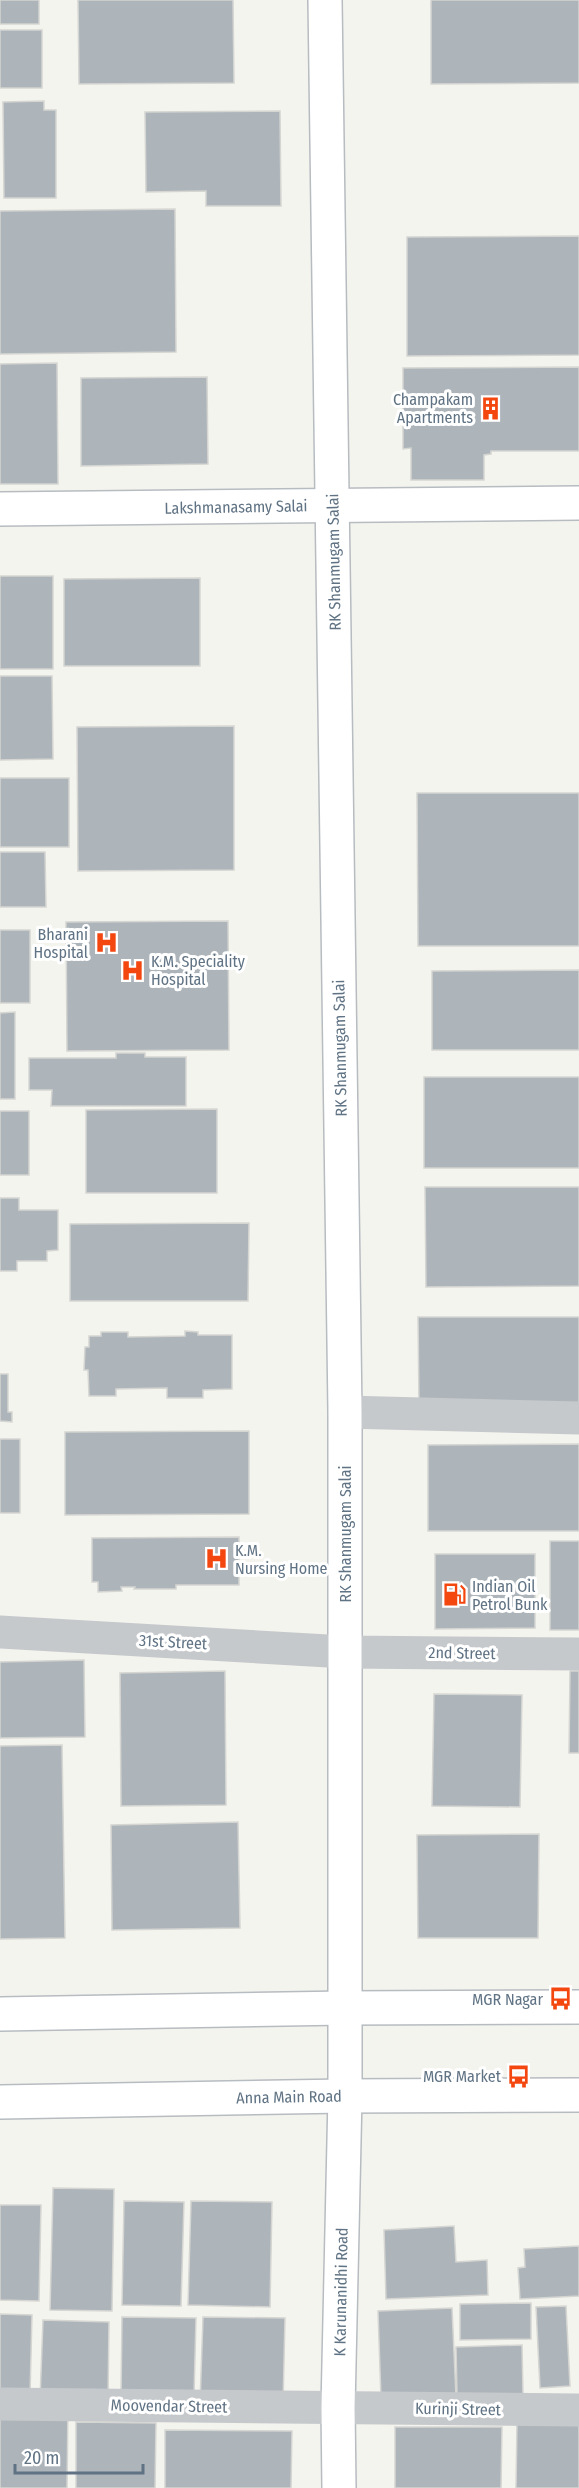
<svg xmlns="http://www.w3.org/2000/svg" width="579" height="2488" font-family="'Fira Sans Condensed',sans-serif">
<rect width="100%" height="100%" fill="#f4f4ef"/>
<g fill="#adb5bb" stroke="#d5d5d2" stroke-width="1.5">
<rect x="0" y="0" width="39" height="24"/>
<polygon points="78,0 233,0 234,83 79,84"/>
<polygon points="431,0 579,0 579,83 431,84"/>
<rect x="0" y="30" width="42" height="58"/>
<polygon points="44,101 44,110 56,110 56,198 4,198 3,102"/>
<polygon points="280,111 281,206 206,206 206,191 146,192 145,112"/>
<polygon points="175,209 176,352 0,354 0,211"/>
<polygon points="579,236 579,355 407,356 407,237"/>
<polygon points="57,363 58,484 0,484 0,364"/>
<polygon points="579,367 579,451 491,451 491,454 484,455 484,480 411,480 411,448 403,449 403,368"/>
<polygon points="207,377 208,464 81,466 81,378"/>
<rect x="0" y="576" width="53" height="93"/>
<polygon points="200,578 200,666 64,666 64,579"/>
<polygon points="0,676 52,676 53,759 0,760"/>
<polygon points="234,726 234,870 78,871 77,727"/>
<rect x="0" y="778" width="69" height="69"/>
<polygon points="417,793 579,793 579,946 418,946"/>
<polygon points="0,852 45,852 46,907 0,907"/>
<polygon points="228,921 229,1050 67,1051 66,922"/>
<rect x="0" y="930" width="30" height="73"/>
<polygon points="579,970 579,1050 432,1050 432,971"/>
<polygon points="15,1012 15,1099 0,1099 0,1013"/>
<polygon points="116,1053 145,1053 145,1057 186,1057 186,1106 51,1106 52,1090 29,1090 29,1058 116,1058"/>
<rect x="424" y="1077" width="155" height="91"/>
<polygon points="217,1109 217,1193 86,1193 86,1110"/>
<rect x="0" y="1111" width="29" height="64"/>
<polygon points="425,1187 579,1187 579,1286 426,1287"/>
<polygon points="0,1198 19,1198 19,1210 58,1210 58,1250 47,1251 47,1261 17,1261 17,1271 0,1271"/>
<polygon points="249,1223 248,1301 70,1301 70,1224"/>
<polygon points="418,1317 579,1317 579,1404 419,1406"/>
<polygon points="185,1331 198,1332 198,1335 232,1335 232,1389 203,1390 203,1398 167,1398 167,1388 116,1389 116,1396 89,1396 88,1370 84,1370 85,1347 89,1347 89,1336 101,1336 101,1332 128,1332 128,1337 185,1336"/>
<polygon points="0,1374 8,1374 8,1412 12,1412 12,1422 0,1421"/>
<polygon points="249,1431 249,1514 65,1515 65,1432"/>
<rect x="0" y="1439" width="20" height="74"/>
<polygon points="579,1444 579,1531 428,1531 428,1445"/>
<polygon points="239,1537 239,1585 176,1585 176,1589 134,1589 135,1587 121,1587 122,1591 98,1592 98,1582 92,1582 92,1538"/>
<rect x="550" y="1541" width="29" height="89"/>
<polygon points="435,1554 535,1554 535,1628 435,1629"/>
<polygon points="84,1660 85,1737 0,1738 0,1662"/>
<polygon points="225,1671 226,1805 121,1806 120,1673"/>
<polygon points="570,1671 579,1671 579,1753 569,1753"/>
<polygon points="434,1694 522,1695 520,1807 432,1806"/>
<polygon points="62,1745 65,1938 0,1939 0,1746"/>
<polygon points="238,1822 240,1928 112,1930 111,1825"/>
<polygon points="539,1834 538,1938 418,1938 417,1835"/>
<polygon points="53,2188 114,2189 112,2311 50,2310"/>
<polygon points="124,2201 184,2202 181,2306 122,2305"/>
<polygon points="191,2201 272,2202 270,2307 188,2305"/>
<polygon points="0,2205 41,2205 39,2301 0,2300"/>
<polygon points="454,2226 456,2262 487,2260 488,2295 386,2299 384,2230"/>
<polygon points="579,2246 579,2296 520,2299 518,2268 525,2267 524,2249"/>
<polygon points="531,2303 531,2339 460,2340 460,2304"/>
<polygon points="566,2306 570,2386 540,2388 536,2307"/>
<polygon points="452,2308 456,2396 381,2399 378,2311"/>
<polygon points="0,2314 32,2315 30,2396 0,2395"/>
<polygon points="122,2317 196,2318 194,2396 121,2395"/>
<polygon points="203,2317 285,2318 283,2405 200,2403"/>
<polygon points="43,2320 109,2322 108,2400 40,2399"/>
<polygon points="522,2345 523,2394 457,2396 456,2347"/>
<polygon points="0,2408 68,2408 67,2488 0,2488"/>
<polygon points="76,2422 156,2423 155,2488 76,2488"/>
<polygon points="517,2422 579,2424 579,2488 516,2488"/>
<polygon points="395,2427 502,2427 501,2488 395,2488"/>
<polygon points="165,2430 292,2431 291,2488 165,2488"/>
</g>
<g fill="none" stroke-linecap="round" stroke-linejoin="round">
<defs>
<g id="secondary">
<polyline points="325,0 345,1412 345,2096 338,2408 339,2488"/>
<polyline points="0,509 579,503"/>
<polyline points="0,2014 345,2008 579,2007"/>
<polyline points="0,2102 345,2096 579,2095"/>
</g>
</defs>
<use href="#secondary" stroke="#b7bcc1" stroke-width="36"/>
<g stroke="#c6c9cc" stroke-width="33">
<polyline points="345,1412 579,1418"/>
<polyline points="0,1632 345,1652 579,1654"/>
<polyline points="0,2404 579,2410"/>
</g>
<use href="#secondary" stroke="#fff" stroke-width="33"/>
</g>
<defs>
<symbol id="building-bare" viewBox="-9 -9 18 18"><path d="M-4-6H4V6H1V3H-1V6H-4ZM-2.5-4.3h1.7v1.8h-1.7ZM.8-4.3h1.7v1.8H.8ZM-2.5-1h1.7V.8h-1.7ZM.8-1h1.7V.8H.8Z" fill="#f44710" stroke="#fff" stroke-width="2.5" paint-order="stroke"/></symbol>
<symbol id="hospital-bare" viewBox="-9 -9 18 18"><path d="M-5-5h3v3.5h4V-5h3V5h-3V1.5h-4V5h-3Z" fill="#f44710" stroke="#fff" stroke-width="2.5" paint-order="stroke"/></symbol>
<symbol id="fuel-bare" viewBox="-9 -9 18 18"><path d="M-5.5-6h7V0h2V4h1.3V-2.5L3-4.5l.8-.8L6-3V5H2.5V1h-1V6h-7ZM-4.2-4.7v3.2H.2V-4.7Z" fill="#f44710" stroke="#fff" stroke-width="2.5" paint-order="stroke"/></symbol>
<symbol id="bus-bare" viewBox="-9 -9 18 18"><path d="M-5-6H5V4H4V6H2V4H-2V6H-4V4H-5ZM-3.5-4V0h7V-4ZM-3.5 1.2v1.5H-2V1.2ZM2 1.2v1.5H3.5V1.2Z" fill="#f44710" stroke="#fff" stroke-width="2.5" paint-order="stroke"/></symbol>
</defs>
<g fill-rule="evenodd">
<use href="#building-bare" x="474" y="392" width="33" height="33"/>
<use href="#hospital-bare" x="90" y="926" width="33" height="33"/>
<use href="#hospital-bare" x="116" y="954" width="33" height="33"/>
<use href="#hospital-bare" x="200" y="1542" width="33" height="33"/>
<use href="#fuel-bare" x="438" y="1578" width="33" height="33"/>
<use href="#bus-bare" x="544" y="1982" width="33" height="33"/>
<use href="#bus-bare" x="502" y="2060" width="33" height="33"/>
</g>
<g text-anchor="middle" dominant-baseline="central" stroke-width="6" stroke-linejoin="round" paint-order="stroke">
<g font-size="16" fill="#607384" stroke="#fff" text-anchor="end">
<text x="473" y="399">Champakam<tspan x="473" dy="18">Apartments</tspan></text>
<text x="88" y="934">Bharani<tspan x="88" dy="18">Hospital</tspan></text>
<text x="151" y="961" text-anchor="start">K.M. Speciality<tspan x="151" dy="18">Hospital</tspan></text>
<text x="235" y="1550" text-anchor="start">K.M.<tspan x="235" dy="18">Nursing Home</tspan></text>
<text x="472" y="1586" text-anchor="start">Indian Oil<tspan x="472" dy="18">Petrol Bunk</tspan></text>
<text x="543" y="1999">MGR Nagar</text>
<text x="501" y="2076">MGR Market</text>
</g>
<g font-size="16" fill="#607384" stroke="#fff">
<text transform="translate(236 507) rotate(-1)">Lakshmanasamy Salai</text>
<text transform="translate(334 562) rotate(-91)">RK Shanmugam Salai</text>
<text transform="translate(340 1048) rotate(-91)">RK Shanmugam Salai</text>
<text transform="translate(345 1534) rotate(-90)">RK Shanmugam Salai</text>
<text transform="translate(173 1642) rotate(3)">31st Street</text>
<text transform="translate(462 1653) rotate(1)">2nd Street</text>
<text transform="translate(289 2097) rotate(-1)">Anna Main Road</text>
<text transform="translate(341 2292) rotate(-89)">K Karunanidhi Road</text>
<text transform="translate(169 2406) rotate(1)">Moovendar Street</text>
<text transform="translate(458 2409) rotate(1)">Kurinji Street</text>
</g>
</g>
<path d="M15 2464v9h128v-9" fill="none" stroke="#607384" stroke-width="3"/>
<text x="24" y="2464" font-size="18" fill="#607384" stroke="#ffffff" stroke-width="4.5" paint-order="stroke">20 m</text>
</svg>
